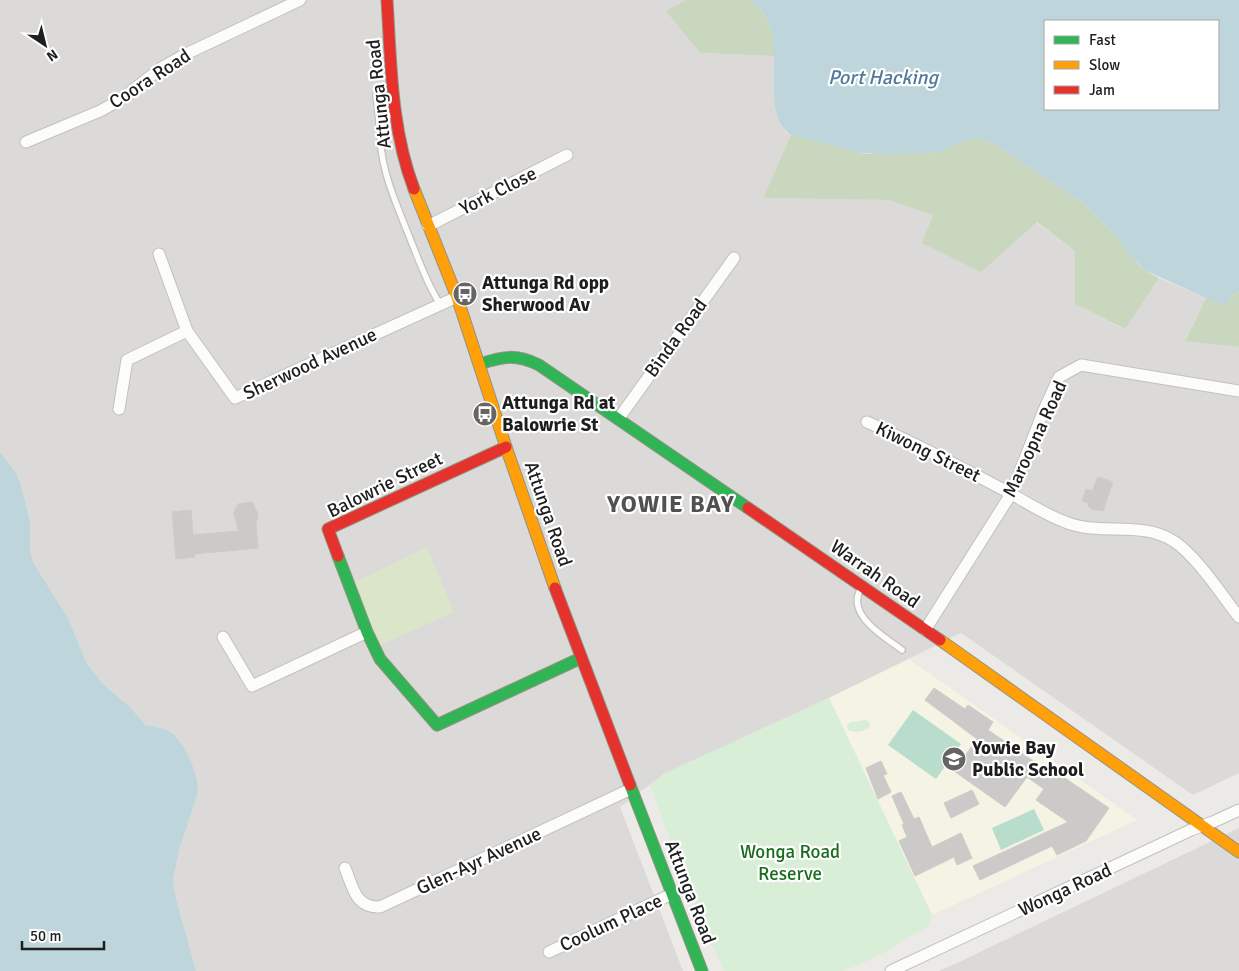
<svg xmlns="http://www.w3.org/2000/svg" width="1239" height="971" font-family="Signika,sans-serif">
<rect width="100%" height="100%" fill="#eceae7"/>
<g fill="#dbdad8">
<polygon points="0,0 686,0 667,11 700,53 775,56 774,85 778,115 785,131 791,135 763,198 888,200 933,215 923,243 1036,222 1075,251 1075,304 1124,329 1159,278 1206,298 1185,340 1239,347 1239,773 1193,795 961,633 829,698 664,774 620,807 683,971 196,971 176,898 173,881 179,850 197,792 183,746 174,734 165,729 149,727 141,722 129,706 103,684 86,662 69,620 33,562 30,549 30,521 21,485 17,474 0,452"/>
<polygon points="1239,828 1239,971 939,971 957,963"/>
</g>
<polygon fill="#f4f3e4" points="909,659 1137,820 932,915 829,698"/>
<polygon fill="#dae5c9" points="427,547 454,612 374,648 349,585"/>
<g fill="#c9d7bf">
<path d="M686 0H750C768 12 775 35 775 56L700 53 666 11Z"/>
<polygon points="791,135 867,154 940,152 961,141 976,138 993,143 1084,204 1111,230 1137,263 1144,270 1159,278 1125,329 1075,304 1075,251 1037,222 981,272 922,243 933,215 888,200 763,198"/>
<polygon points="1239,291 1239,347 1185,341 1206,298 1224,306 1233,295"/>
</g>
<g fill="#d8eed6">
<polygon points="829,698 932,915 928,926 876,957 843,971 724,971 694,905 650,785 663,774"/>
<path d="M866 720 870 723V727C864 732 855 733 848 730L847 725 851 722Z"/>
</g>
<g fill="#b8ddcc">
<polygon points="913,710 961,744 936,779 888,745"/>
<polygon points="1034,809 1044,830 1001,850 992,828"/>
</g>
<g fill="#bed6db" fill-rule="evenodd">
<path d="M750 0H1239V291L1233 295 1224 306 1144 270 1130 255 1111 230 1084 204 993 143 976 138 962 141 940 152 883 155 857 152 791 135C753 107 798 33 750 0ZM1218 21V109H1045V21Z"/>
<polygon points="0,452 17,474 21,485 30,521 30,549 33,562 69,620 86,662 103,684 129,706 145,725 165,729 174,734 183,746 192,764 197,780 198,792 179,850 173,881 176,898 196,971 0,971"/>
</g>
<g fill="#cccac8" stroke="#cecbc9">
<polygon points="1098,477 1113,482 1103,511 1092,509 1088,506 1089,503 1082,501 1086,489 1092,491"/>
<polygon points="252,502 258,514 256,524 258,548 194,554 195,557 176,559 172,512 191,510 193,535 239,531 234,514 235,509 236,509 238,504"/>
<polygon points="934,688 965,709 968,705 993,722 988,730 1054,775 1056,772 1109,808 1086,841 1057,855 1052,846 980,880 973,866 1068,822 1036,800 1044,789 1027,777 1005,807 954,771 977,739 925,700"/>
<polygon points="881,761 887,774 883,775 891,792 878,799 866,768"/>
<polygon points="972,790 979,804 951,818 944,803"/>
<polygon points="901,792 914,819 919,817 932,847 961,833 972,858 957,865 954,857 915,876 899,841 907,837 902,825 904,824 892,796"/>
</g>
<g fill="none" stroke-linecap="round" stroke-linejoin="round">
<defs>
<g id="lane">
<polyline points="376,95 379,120"/>
<path d="M393 114 379 120C379 168 394 198 411 241 420 263 427 284 440 304"/>
<path d="M861 588C845 615 885 637 902 650"/>
</g>
<g id="street">
<polyline points="26,142 100,111 120,100 161,68 186,54 300,0"/>
<polyline points="428,226 567,155"/>
<polyline points="159,254 187,331"/>
<polyline points="119,409 127,360 187,331 235,398 457,297"/>
<polyline points="619,418 734,258"/>
<path d="M867 422C914 443 959 466 1004 490 1025 501 1045 515 1068 523 1103 536 1142 520 1175 542 1198 558 1221 594 1239 617"/>
<polyline points="925,630 1011,494 1044,410 1059,377 1081,365 1239,391"/>
<polyline points="223,637 252,686 367,632"/>
<path d="M345 868C353 887 355 908 380 907L631 789"/>
<polyline points="549,952 672,894"/>
<polyline points="891,971 1191,830 1213,822 1239,810"/>
</g>
<g id="fast">
<path d="M480 364C504 356 516 354 539 365L748 508"/>
<polyline points="338,556 367,632 380,659 437,725 581,658"/>
<polyline points="630,785 702,971"/>
</g>
<g id="slow">
<polyline points="414,189 457,297 506,447 555,588"/>
<polyline points="940,640 1239,852"/>
</g>
<g id="jam">
<path d="M387 0C391 63 391 129 414 189"/>
<polyline points="748,508 940,640"/>
<polyline points="338,556 328,529 506,447"/>
<polyline points="555,588 630,785"/>
</g>
</defs>
<use href="#lane" stroke="#c2c1bf" stroke-width="8"/>
<use href="#street" stroke="#c2c1bf" stroke-width="13"/>
<use href="#fast" stroke="#939381" stroke-width="13"/>
<use href="#slow" stroke="#939381" stroke-width="13"/>
<use href="#jam" stroke="#939381" stroke-width="13"/>
<use href="#lane" stroke="#fcfcfb" stroke-width="5.5"/>
<use href="#street" stroke="#fcfcfb" stroke-width="11"/>
<use href="#fast" stroke="#30b455" stroke-width="11"/>
<use href="#slow" stroke="#ff9f0a" stroke-width="11"/>
<use href="#jam" stroke="#e5322d" stroke-width="11"/>
</g>
<defs>
<symbol id="bus-disc" viewBox="-11 -11 22 22"><circle r="9.5" fill="#666564" stroke="#fff"/><path d="M-5-6H5V4H4V6H2V4H-2V6H-4V4H-5ZM-3.5-4V0h7V-4ZM-3.5 1.2v1.5H-2V1.2ZM2 1.2v1.5H3.5V1.2Z" fill="#fff"/></symbol>
<symbol id="school-disc" viewBox="-11 -11 22 22"><circle r="9.5" fill="#666564" stroke="#fff"/><path d="M0-5L7-2L0 1L-7-2ZM-4 1L0 2.5L4 1V4Q0 6-4 4Z" fill="#fff"/></symbol>
</defs>
<g fill-rule="evenodd">
<use href="#bus-disc" x="451" y="280" width="28" height="28"/>
<use href="#bus-disc" x="471" y="400" width="28" height="28"/>
<use href="#school-disc" x="940" y="745" width="28" height="28"/>
</g>
<g text-anchor="middle" dominant-baseline="central" stroke-width="4.5" stroke-linejoin="round" paint-order="stroke">
<g font-size="19" fill="#1e1e1e" stroke="#fff">
<text transform="translate(150 79) rotate(-33)">Coora Road</text>
<text transform="translate(379 94) rotate(-96)">Attunga Road</text>
<text transform="translate(498 191) rotate(-27)">York Close</text>
<text transform="translate(676 338) rotate(-54)">Binda Road</text>
<text transform="translate(310 364) rotate(-25)">Sherwood Avenue</text>
<text transform="translate(1035 439) rotate(-65)">Maroopna Road</text>
<text transform="translate(928 452) rotate(26)">Kiwong Street</text>
<text transform="translate(385 485) rotate(-26)">Balowrie Street</text>
<text transform="translate(548 514) rotate(71)">Attunga Road</text>
<text transform="translate(875 574) rotate(35)">Warrah Road</text>
<text transform="translate(479 861) rotate(-25)">Glen-Ayr Avenue</text>
<text transform="translate(1065 890) rotate(-25)">Wonga Road</text>
<text transform="translate(690 892) rotate(69)">Attunga Road</text>
<text transform="translate(611 923) rotate(-25)">Coolum Place</text>
</g>
<g font-size="19" font-weight="bold" fill="#1e1e1e" stroke="#fff" text-anchor="start">
<text x="482" y="283">Attunga Rd opp<tspan x="482" dy="22">Sherwood Av</tspan></text>
<text x="502" y="403">Attunga Rd at<tspan x="502" dy="22">Balowrie St</tspan></text>
<text x="972" y="748">Yowie Bay<tspan x="972" dy="22">Public School</tspan></text>
</g>
<g font-size="19" fill="#196e1d" stroke="#fff">
<text x="790" y="852">Wonga Road<tspan x="790" dy="22">Reserve</tspan></text>
</g>
<g font-size="20" font-style="italic" fill="#537a9a" stroke="#fff">
<text x="883" y="77">Port Hacking</text>
</g>
<g font-size="24" font-weight="bold" letter-spacing="1" fill="#515151" stroke="#fff">
<text x="671" y="504">YOWIE BAY</text>
</g>
</g>
<rect x="1044" y="20" width="175" height="90" fill="#ffffff" stroke="#a5a5a5"/>
<rect x="1054" y="36" width="25" height="8" fill="#30b455" stroke="#a5a5a5"/>
<text x="1089" y="45" font-size="15" fill="#1e1e1e">Fast</text>
<rect x="1054" y="61" width="25" height="8" fill="#ff9f0a" stroke="#a5a5a5"/>
<text x="1089" y="70" font-size="15" fill="#1e1e1e">Slow</text>
<rect x="1054" y="86" width="25" height="8" fill="#e5322d" stroke="#a5a5a5"/>
<text x="1089" y="95" font-size="15" fill="#1e1e1e">Jam</text>
<g transform="translate(45 45) rotate(145)" stroke="#ffffff" stroke-width="4" paint-order="stroke">
<path d="M0-4L9 19L0 12L-9 19Z" fill="#1e1e1e"/>
<text y="-8" font-size="14" font-weight="bold" text-anchor="middle" fill="#1e1e1e">N</text>
</g>
<path d="M22 941v8h82v-8" fill="none" stroke="#1e1e1e" stroke-width="2.5"/>
<text x="30" y="941" font-size="15" fill="#1e1e1e" stroke="#ffffff" stroke-width="4" paint-order="stroke">50 m</text>
</svg>
